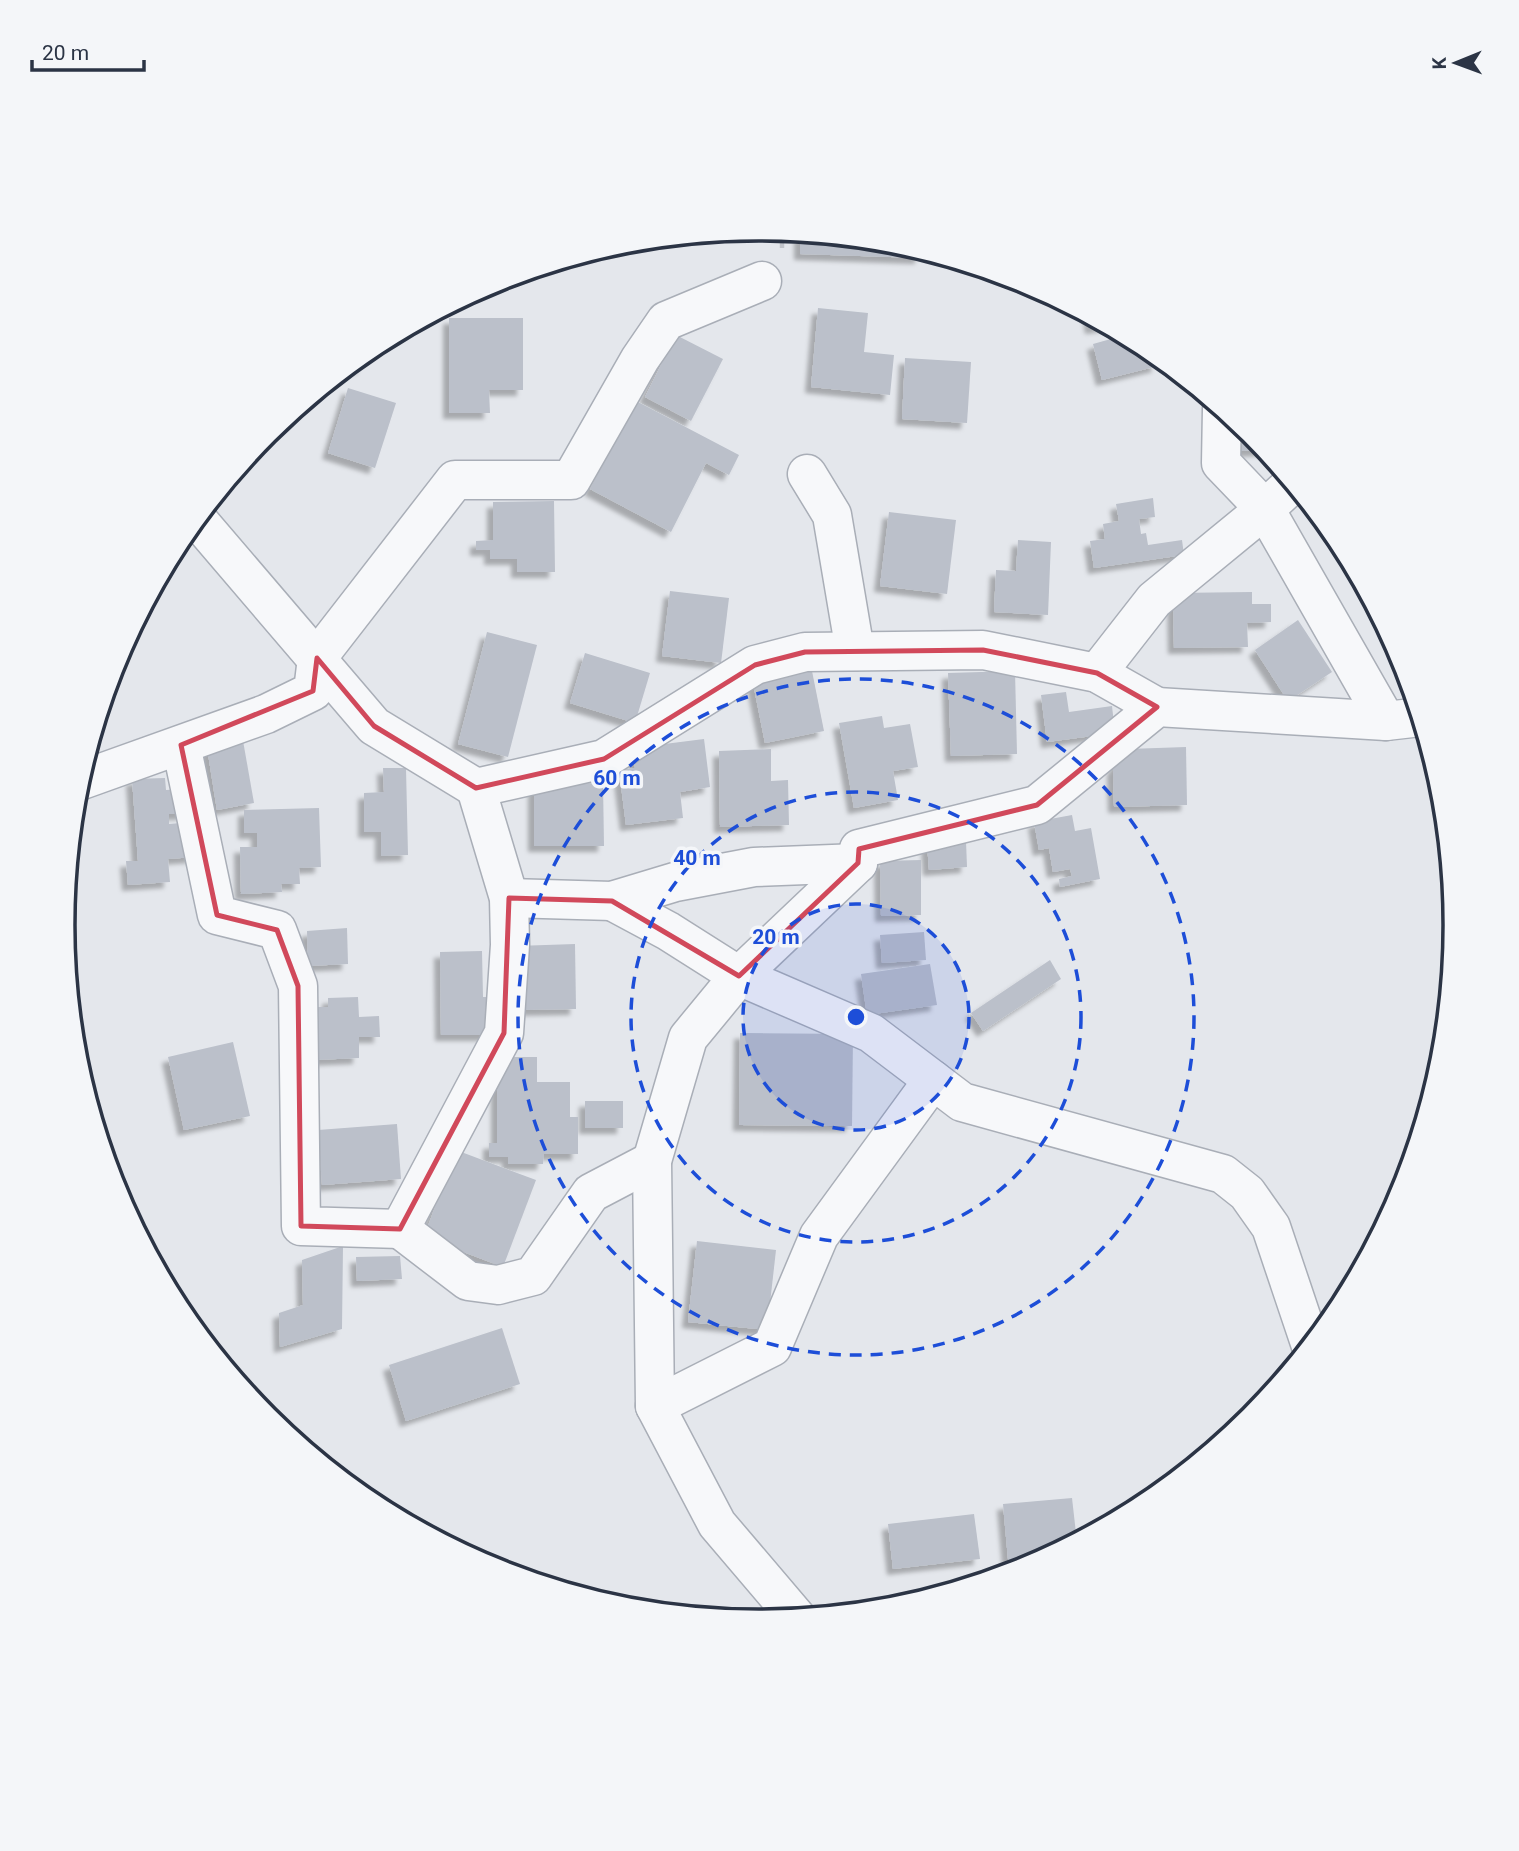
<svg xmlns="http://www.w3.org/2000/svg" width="1519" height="1851" font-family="Roboto,sans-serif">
<defs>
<filter id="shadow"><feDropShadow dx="-6" dy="6" stdDeviation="2" flood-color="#0004"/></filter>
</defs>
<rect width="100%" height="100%" fill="#e4e7ec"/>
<g fill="#bbc0ca" filter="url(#shadow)">
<polygon points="800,233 896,242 921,250 921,258 800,254"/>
<polygon points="818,308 868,313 864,352 894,355 890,395 811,387"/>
<polygon points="1089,316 1097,320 1107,326 1091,328"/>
<polygon points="449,318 523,318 523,390 489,390 490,413 449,413"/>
<polygon points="676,335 723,359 691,421 645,397"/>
<polygon points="1125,335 1154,353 1158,366 1102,380 1093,344"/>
<polygon points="363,354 363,368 346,368"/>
<polygon points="905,358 971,362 967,423 902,419"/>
<polygon points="348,388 396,403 375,468 328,453"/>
<polygon points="636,401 739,455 729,475 706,463 671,532 590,489"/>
<polygon points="1237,421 1252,433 1266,450 1238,451"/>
<polygon points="1153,498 1155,517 1139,519 1141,534 1146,533 1148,545 1182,540 1184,555 1094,568 1090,541 1105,539 1103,524 1119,521 1116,504"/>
<polygon points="554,501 555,572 517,572 517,559 490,559 490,550 476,550 476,541 493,540 493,502"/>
<polygon points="889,512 956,520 947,594 880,586"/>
<polygon points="1018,540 1051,542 1048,615 994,612 996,570 1016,571"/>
<polygon points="670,591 729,598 721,663 662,656"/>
<polygon points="1252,592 1252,604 1271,604 1271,622 1247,623 1248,647 1174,648 1173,593"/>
<polygon points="1298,620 1332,672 1288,701 1255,650"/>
<polygon points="487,632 537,645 508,757 458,744"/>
<polygon points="585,653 650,673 635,723 570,703"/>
<polygon points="811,666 824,731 765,743 752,678"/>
<polygon points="1015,671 1017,754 951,756 948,673"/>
<polygon points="1066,692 1069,712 1112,706 1115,733 1047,742 1041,695"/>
<polygon points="882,716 884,728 910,724 918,767 893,771 898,800 854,808 839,723"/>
<polygon points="242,735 254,803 217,810 206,741"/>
<polygon points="704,739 710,787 680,792 683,818 626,825 619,770 635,768 633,748"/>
<polygon points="1186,747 1187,805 1114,807 1113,769 1128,749"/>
<polygon points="771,749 771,781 788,780 789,825 720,827 719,751"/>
<polygon points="383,768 406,768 408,855 381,856 381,832 364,832 364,793 384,792"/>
<polygon points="165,778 166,790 183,789 185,814 169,814 169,824 192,822 194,857 168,859 170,882 128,885 126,861 138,861 132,779"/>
<polygon points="603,783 604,846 534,846 534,784"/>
<polygon points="319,808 321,867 299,868 300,884 281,884 282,892 241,894 240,847 257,847 257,833 244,833 244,810"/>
<polygon points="1072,815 1075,831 1091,828 1100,879 1060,887 1059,879 1072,876 1070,869 1053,872 1049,848 1039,850 1034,822"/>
<polygon points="966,841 967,867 929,870 927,843"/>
<polygon points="921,860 921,915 881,916 880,861"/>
<polygon points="347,928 348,964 308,966 307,931"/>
<polygon points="924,932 926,960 882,963 880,935"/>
<polygon points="575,944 576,1009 518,1010 516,946"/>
<polygon points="482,951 483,997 496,997 497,1035 441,1035 440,952"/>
<polygon points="1050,960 1061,979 983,1031 971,1013"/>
<polygon points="930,964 937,1005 867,1015 861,974"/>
<polygon points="358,997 359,1017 379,1016 380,1037 359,1037 359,1058 314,1060 312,1007 328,1007 328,998"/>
<polygon points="740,1033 853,1034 852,1126 739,1125"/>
<polygon points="233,1042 250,1116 184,1130 168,1057"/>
<polygon points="497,1057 537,1057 537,1082 570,1082 570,1117 578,1117 578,1154 544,1154 543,1164 508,1164 508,1157 489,1157 489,1143 497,1143"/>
<rect x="585" y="1101" width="38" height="27"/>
<polygon points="397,1124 401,1179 322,1185 318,1130"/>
<polygon points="456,1150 536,1180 503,1267 424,1237"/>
<polygon points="697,1241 776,1250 767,1330 688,1322"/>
<polygon points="343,1246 342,1329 280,1347 279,1313 303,1305 302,1260"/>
<polygon points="400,1256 402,1279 357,1281 356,1257"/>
<polygon points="502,1328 520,1384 406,1421 389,1365"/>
<polygon points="1072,1498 1077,1542 1027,1568 1009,1570 1003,1504"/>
<polygon points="974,1514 980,1559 893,1569 888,1524"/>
</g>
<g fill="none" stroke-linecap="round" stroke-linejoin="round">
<defs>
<g id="minor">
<polyline points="1222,409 1221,463 1265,509 1386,721"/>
<polyline points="807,474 832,515 855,651"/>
<polyline points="197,519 374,726 476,788 604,759 755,665 805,652 983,650 1097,673 1157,707"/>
<polyline points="1097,673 1154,600 1265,509 1293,483"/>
<polyline points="181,745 217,915 277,930 298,986 301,1226 400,1229 504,1033 510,945 509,898 476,788"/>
<polyline points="79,781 266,714 313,691 317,658 455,480 571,480 640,359 666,321 762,281"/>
<polyline points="509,898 612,901 675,882 754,867 858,863"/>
<polyline points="612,901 668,931 739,976 871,1033 962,1102 1223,1174 1247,1193 1271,1227 1311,1346"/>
<polyline points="400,1229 468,1281 498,1285 533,1276 591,1193 652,1161"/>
<polyline points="655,1406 772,1347 819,1236 933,1080"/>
</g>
<polyline id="tertiary" points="797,1618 717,1524 655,1406 652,1161 688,1038 739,976 858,863 859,849 1037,805 1157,707 1386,721 1421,717"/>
</defs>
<use href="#minor" stroke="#a9aeb7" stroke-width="41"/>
<use href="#tertiary" stroke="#a9aeb7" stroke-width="41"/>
<polyline stroke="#c2c5cb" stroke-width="4.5" stroke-dasharray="5 5" stroke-linecap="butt" points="782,248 782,231"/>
<use href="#minor" stroke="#f7f8fa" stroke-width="38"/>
<use href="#tertiary" stroke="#f7f8fa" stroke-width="38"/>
</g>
<path fill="none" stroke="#d1495b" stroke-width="5" stroke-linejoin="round" d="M983 650 1097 673 1157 707 1037 805 859 849 858 863 739 976 612 901 509 898 504 1033 400 1229 301 1226 298 986 277 930 217 915 181 745 313 691 317 658 374 726 476 788 604 759 755 665 805 652Z"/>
<circle cx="856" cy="1017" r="113" fill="#1d4ed8" fill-opacity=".12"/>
<g fill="none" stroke="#1d4ed8" stroke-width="3.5" stroke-dasharray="12 9">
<circle cx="856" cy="1017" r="113"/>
<circle cx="856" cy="1017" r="225"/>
<circle cx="856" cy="1017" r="338"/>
</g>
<path d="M0 0H1519V1851H0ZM75 925a684 684 0 1 1 1368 0a684 684 0 1 1-1368 0Z" fill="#f4f6f9" fill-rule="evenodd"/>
<path fill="none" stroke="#2b3445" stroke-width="3.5" d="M75 925a684 684 0 1 1 1368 0a684 684 0 1 1-1368 0Z"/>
<circle cx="856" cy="1017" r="10" fill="#1d4ed8" stroke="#f4f6f9" stroke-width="3.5"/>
<g font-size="21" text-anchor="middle" font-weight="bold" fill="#1d4ed8" stroke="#f4f6f9" stroke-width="7" stroke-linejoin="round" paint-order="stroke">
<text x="617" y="785">60 m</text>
<text x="697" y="865">40 m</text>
<text x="776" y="944">20 m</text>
</g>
<g transform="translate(1456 63) rotate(269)" stroke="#f4f6f9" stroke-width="5" paint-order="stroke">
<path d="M0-5L12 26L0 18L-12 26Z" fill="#2b3445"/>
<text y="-10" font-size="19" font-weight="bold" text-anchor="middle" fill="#2b3445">K</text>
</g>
<path d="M32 60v10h112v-10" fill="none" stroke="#2b3445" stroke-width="3.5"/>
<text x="42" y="60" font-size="21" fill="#2b3445" stroke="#f4f6f9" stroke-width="5" paint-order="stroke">20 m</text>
</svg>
